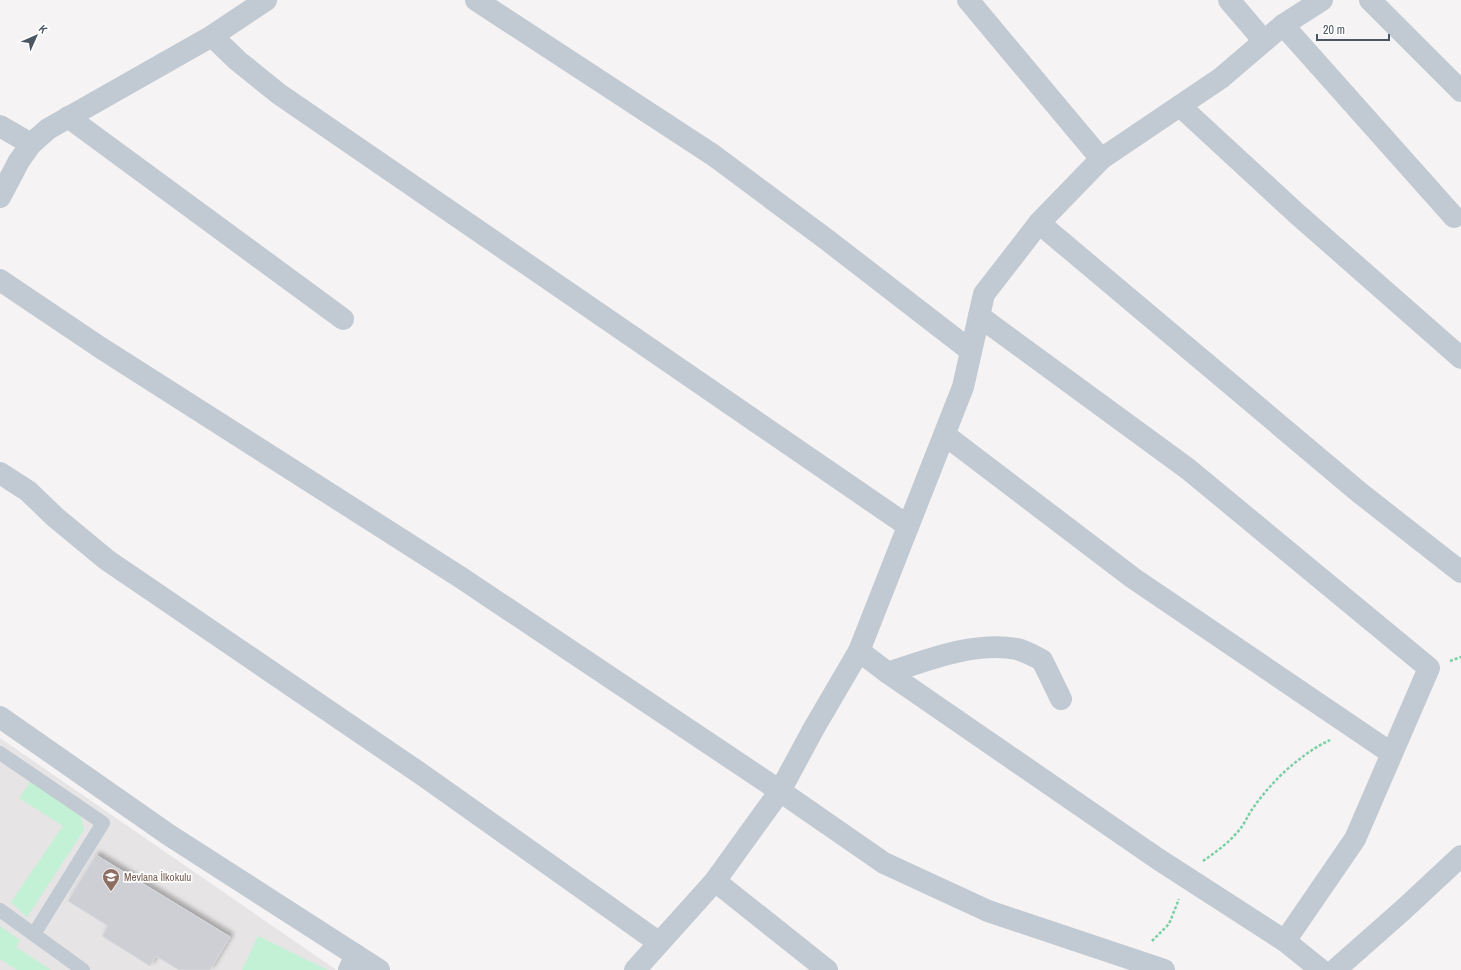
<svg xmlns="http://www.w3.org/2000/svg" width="1461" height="970" font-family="'Archivo Narrow',sans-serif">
<defs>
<filter id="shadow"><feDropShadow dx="3.5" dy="-3.5" stdDeviation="2" flood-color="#0004"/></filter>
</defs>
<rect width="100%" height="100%" fill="#f5f3f3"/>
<polygon fill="#e6e4e5" points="0,738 335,969 335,970 0,970"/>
<g fill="#c3f1d5">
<polygon points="31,781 81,817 84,830 27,917 11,902 63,826 19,798"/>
<polygon points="0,926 20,940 16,947 51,970 17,970 0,959"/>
<polygon points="258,936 328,970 242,970"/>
</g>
<polygon fill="#cdcfd5" stroke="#d7d9de" filter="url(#shadow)" points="96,855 230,937 210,970 179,970 156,956 150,966 102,936 108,926 68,901"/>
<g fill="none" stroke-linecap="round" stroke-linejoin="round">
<g stroke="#7ad0a6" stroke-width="2.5" stroke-dasharray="3 2" stroke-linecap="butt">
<polyline points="1450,661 1461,657"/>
<path d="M1203 861C1216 852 1230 842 1240 829 1245 823 1248 815 1253 808 1272 781 1299 755 1330 740"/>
<polyline points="1152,941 1169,924 1179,899"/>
</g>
<g stroke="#c1cad2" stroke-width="14">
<polyline points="0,753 103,823 34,934"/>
<polyline points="0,910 83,970"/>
</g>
<g stroke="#c1cad2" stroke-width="22">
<polyline points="476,0 713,155 826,239 971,351"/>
<polyline points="968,0 1101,159"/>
<polyline points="1229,0 1264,41"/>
<polyline points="1370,0 1461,91"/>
<polyline points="1283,25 1454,217"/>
<polyline points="212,36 238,61 279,94 908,526"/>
<polyline points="1180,106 1296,213 1461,358"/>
<polyline points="68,117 343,319"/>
<polyline points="0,126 31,144"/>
<polyline points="0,197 19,161 31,144 48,129 212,36 266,0"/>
<polyline points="1039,223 1360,493 1461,572"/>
<polyline points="0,280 101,348 460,577 780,791 884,863 988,911 1164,970"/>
<polyline points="979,316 1188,469 1429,668 1355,839 1285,941"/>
<polyline points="945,435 1133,578 1391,753"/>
<polyline points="0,473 28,491 55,517 107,560 424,776 658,942"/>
<polyline points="859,651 888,673 1158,859 1285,941 1321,970"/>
<path d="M888 673C927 660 975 641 1017 649 1025 651 1034 656 1042 660L1061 699"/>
<polyline points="715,881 827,970"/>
<polyline points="349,970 356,955"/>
<polyline points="635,970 715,881 780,791 814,728 859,651 963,387 984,294 1039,223 1101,159 1221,78 1283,25 1322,0"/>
<polyline points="1335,970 1403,910 1461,856"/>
</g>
<polyline stroke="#c1cad2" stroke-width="22" points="0,717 169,835 379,970"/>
</g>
<defs>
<symbol id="school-pin" viewBox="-11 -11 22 30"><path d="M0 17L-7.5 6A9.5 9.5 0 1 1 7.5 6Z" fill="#8d6e63" stroke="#fff"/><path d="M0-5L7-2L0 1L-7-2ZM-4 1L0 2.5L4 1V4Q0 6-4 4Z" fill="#fff"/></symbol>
</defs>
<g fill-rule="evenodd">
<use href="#school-pin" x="101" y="867" width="20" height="27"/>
</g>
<g text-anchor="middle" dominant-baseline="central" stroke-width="3.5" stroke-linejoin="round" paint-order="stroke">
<g font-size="11" fill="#785e54" stroke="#fff" text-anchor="start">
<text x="124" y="877">Mevlana İlkokulu</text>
</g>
</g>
<g transform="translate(36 36) rotate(45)" stroke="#ffffff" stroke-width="3" paint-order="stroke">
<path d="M0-3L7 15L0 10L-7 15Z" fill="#4a5661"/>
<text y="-6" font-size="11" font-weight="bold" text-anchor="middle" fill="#4a5661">K</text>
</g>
<path d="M1317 34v6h72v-6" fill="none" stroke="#4a5661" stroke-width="2"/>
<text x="1323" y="34" font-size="12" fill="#4a5661" stroke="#ffffff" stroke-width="3" paint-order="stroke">20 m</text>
</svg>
